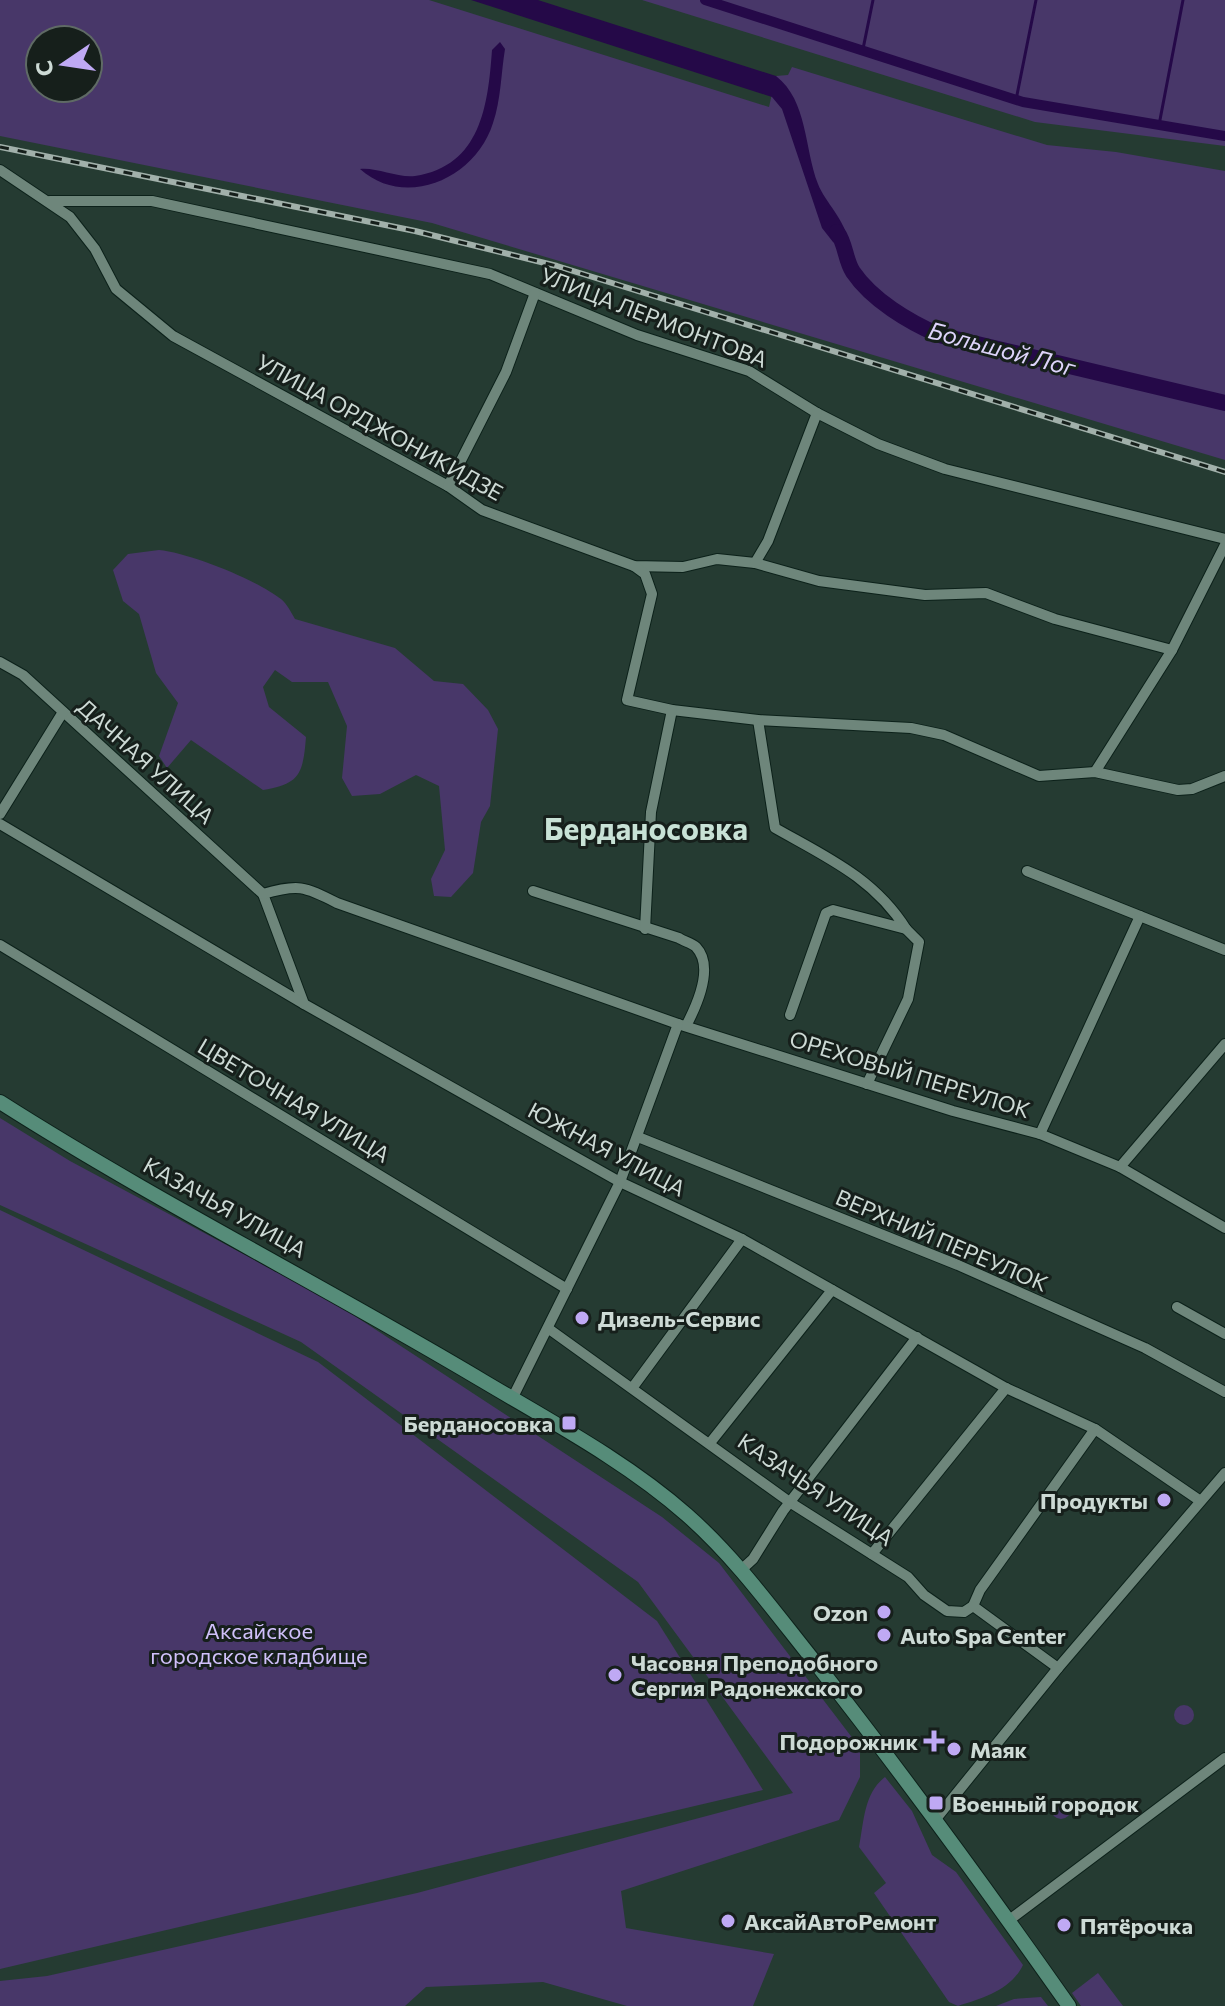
<svg xmlns="http://www.w3.org/2000/svg" width="1225" height="2006" font-family="Commissioner,sans-serif">
<rect width="100%" height="100%" fill="#253b32"/>
<g fill="#483769" fill-rule="evenodd">
<path d="M0 0H429L769 107 776 76 788 75 792 67 1047 145 1116 152 1225 171V460L432 223 0 136ZM40 40H88V88H40Z"/>
<polygon points="642,0 1225,0 1225,146 1035,122"/>
<path d="M159 550C190 553 257 580 281 599 287 604 291 612 295 619L395 648 434 681 463 684 488 710 498 729 490 806 481 822 473 873 451 897 434 896 431 879 445 850 439 786 416 775 380 794 352 796 342 778 347 726 328 682H292L275 670 263 687 269 707 306 737C303 774 300 784 263 790L191 740 167 768 159 756 178 703 156 673 139 614 123 601 113 570 128 554Z"/>
<polygon points="0,1118 70,1161 335,1303 662,1517 719,1563 860,1748 860,1777 839,1820 621,1891 626,1928 774,1954 753,2006 627,2006 543,1982 426,1987 405,2006 0,2006 0,1981 47,1976 417,1893 793,1793 638,1582 301,1342 0,1205"/>
<polygon points="0,1210 318,1362 657,1621 763,1790 0,1969"/>
<circle cx="1184" cy="1715" r="10"/>
<path d="M885 1777 912 1811 932 1855 956 1872 1023 1965C1011 1990 983 1998 958 2006L949 2002 874 1893 886 1883 859 1847C864 1821 864 1793 885 1777Z"/>
<circle cx="1061" cy="1809" r="10"/>
<polygon points="1098,1973 1123,2006 1081,2006 1072,1993"/>
<polygon points="1041,1997 1048,2006 996,2006 1014,1999"/>
</g>
<g fill="#250948">
<path d="M471 0H538L776 76C808 101 804 148 818 184 825 203 854 229 846 249L833 242 822 228 782 109 772 97Z"/>
<path d="M500 42 505 49C501 73 501 100 493 123 476 178 406 210 360 169 376 167 397 178 415 176 481 166 488 105 492 50Z"/>
</g>
<g fill="none" stroke-linecap="round" stroke-linejoin="round">
<g stroke="#250948" stroke-width="3">
<polyline points="863,49 873,0"/>
<polyline points="1016,100 1036,0"/>
<polyline points="1159,125 1183,0"/>
</g>
<polyline stroke="#250948" stroke-width="10" points="705,0 1023,102 1225,136"/>
<path stroke="#250948" stroke-width="16" d="M837 232C846 244 845 260 853 272 872 300 909 322 939 335L1225 403"/>
<defs>
<g id="street">
<polyline points="0,170 70,217 95,249 116,289 173,336 448,486 482,510 634,566 683,567 717,559 755,563 819,581 925,595 986,593 1055,619 1172,650"/>
<polyline points="50,201 152,201 490,274 637,335 749,371 817,413 878,444 945,469 1225,539"/>
<polyline points="448,486 506,372 535,293"/>
<polyline points="755,563 768,541 817,413"/>
<polyline points="634,566 645,574 652,594 627,700 672,710 758,720 911,728 944,735 1039,776 1095,772 1178,790 1192,789 1225,776"/>
<polyline points="0,662 23,675 263,894 304,1004"/>
<path d="M758 720 775 828C826 857 874 878 906 929"/>
<polyline points="1095,772 1172,650 1225,545"/>
<polyline points="0,814 63,712"/>
<polyline points="0,824 304,1004 620,1182 742,1239 1006,1388 1095,1429 1199,1500"/>
<polyline points="1027,871 1225,950"/>
<path d="M533 891 679 938C683 941 692 943 696 947 715 967 696 1007 686 1026"/>
<path d="M263 894C298 884 304 886 337 903L678 1024 953 1111 1040 1134 1120 1167 1225 1228"/>
<polyline points="645,929 651,812 672,710"/>
<polyline points="0,945 567,1289"/>
<polyline points="790,1015 826,913 833,910 906,929 919,942 908,999 867,1084"/>
<polyline points="1040,1134 1140,916"/>
<polyline points="638,1137 958,1265 1145,1348 1225,1392"/>
<polyline points="1120,1167 1225,1044"/>
<polyline points="1177,1307 1225,1334"/>
<polyline points="549,1329 791,1503 908,1577 924,1595 947,1611 964,1612 973,1606 1058,1668"/>
<polyline points="633,1387 742,1239"/>
<polyline points="512,1399 620,1182 678,1024"/>
<polyline points="710,1443 832,1290"/>
<polyline points="872,1554 1006,1388"/>
<polyline points="741,1570 753,1559 783,1511 917,1337"/>
<polyline points="973,1606 980,1590 1095,1429"/>
<polyline points="935,1820 1058,1668 1225,1473"/>
<polyline points="1008,1921 1225,1758"/>
</g>
<path id="secondary" d="M0 1102C157 1202 324 1286 483 1381 552 1422 627 1462 687 1515 737 1559 776 1614 818 1666 905 1777 988 1891 1069 2006"/>
</defs>
<use href="#street" stroke="#0c211a" stroke-width="12"/>
<use href="#secondary" stroke="#0c211a" stroke-width="16"/>
<use href="#street" stroke="#6e867b" stroke-width="10"/>
<use href="#secondary" stroke="#568c79" stroke-width="14"/>
<defs>
<polyline id="rail" points="0,147 415,231 557,266 1225,472"/>
</defs>
<use href="#rail" stroke="#a1b0aa" stroke-width="6"/>
<use href="#rail" stroke="#161f1b" stroke-width="3" stroke-dasharray="9" stroke-linecap="butt"/>
</g>
<g fill="#bfa9f4" stroke="#161f1b" stroke-width="3">
<circle cx="582" cy="1318" r="8"/>
<rect x="561" y="1415" width="16" height="16" rx="4"/>
<circle cx="1164" cy="1500" r="8"/>
<circle cx="884" cy="1612" r="8"/>
<circle cx="884" cy="1635" r="8"/>
<circle cx="615" cy="1675" r="8"/>
<path d="M930 1729h8v8h8v8h-8v8h-8v-8h-8v-8h8z"/>
<circle cx="954" cy="1749" r="8"/>
<rect x="928" y="1795" width="16" height="16" rx="4"/>
<circle cx="728" cy="1921" r="8"/>
<circle cx="1064" cy="1925" r="8"/>
</g>
<g text-anchor="middle" dominant-baseline="central" stroke-width="6" stroke-linejoin="round" paint-order="stroke">
<g font-size="22" fill="#cddad5" stroke="#161f1b">
<text transform="translate(654 317) rotate(21)">УЛИЦА ЛЕРМОНТОВА</text>
<text transform="translate(380 427) rotate(29)">УЛИЦА ОРДЖОНИКИДЗЕ</text>
<text transform="translate(146 761) rotate(42)">ДАЧНАЯ УЛИЦА</text>
<text transform="translate(910 1074) rotate(17)">ОРЕХОВЫЙ ПЕРЕУЛОК</text>
<text transform="translate(294 1100) rotate(31)">ЦВЕТОЧНАЯ УЛИЦА</text>
<text transform="translate(607 1149) rotate(28)">ЮЖНАЯ УЛИЦА</text>
<text transform="translate(225 1207) rotate(29)">КАЗАЧЬЯ УЛИЦА</text>
<text transform="translate(942 1240) rotate(23)">ВЕРХНИЙ ПЕРЕУЛОК</text>
<text transform="translate(816 1489) rotate(34)">КАЗАЧЬЯ УЛИЦА</text>
</g>
<g font-size="22" font-weight="bold" fill="#cddad5" stroke="#161f1b" text-anchor="start">
<text x="598" y="1318">Дизель-Сервис</text>
<text x="553" y="1423" text-anchor="end">Берданосовка</text>
<text x="1148" y="1500" text-anchor="end">Продукты</text>
<text x="868" y="1612" text-anchor="end">Ozon</text>
<text x="900" y="1635">Auto Spa Center</text>
<text x="631" y="1662">Часовня Преподобного<tspan x="631" dy="25">Сергия Радонежского</tspan></text>
<text x="918" y="1741" text-anchor="end">Подорожник</text>
<text x="970" y="1749">Маяк</text>
<text x="952" y="1803">Военный городок</text>
<text x="744" y="1921">АксайАвтоРемонт</text>
<text x="1080" y="1925">Пятёрочка</text>
</g>
<g font-size="22" fill="#d0c0fa" stroke="#161f1b">
<text x="259" y="1630">Аксайское<tspan x="259" dy="25">городское кладбище</tspan></text>
</g>
<g font-size="24" font-style="italic" fill="#ded4fb" stroke="#161f1b">
<text transform="translate(1002 348) rotate(15)">Большой Лог</text>
</g>
<g font-size="30" font-weight="bold" fill="#c8e2d6" stroke="#161f1b">
<text x="646" y="827">Берданосовка</text>
</g>
</g>
<g transform="translate(64 64) rotate(257)"><circle r="38" fill="#161f1b" stroke="#5f6a65" stroke-width="2"/>
<path d="M0-6L14 30L0 20L-14 30Z" fill="#bfa9f4"/>
<text y="-12" font-size="22" font-weight="bold" text-anchor="middle" fill="#cddad5">С</text>
</g>
</svg>
